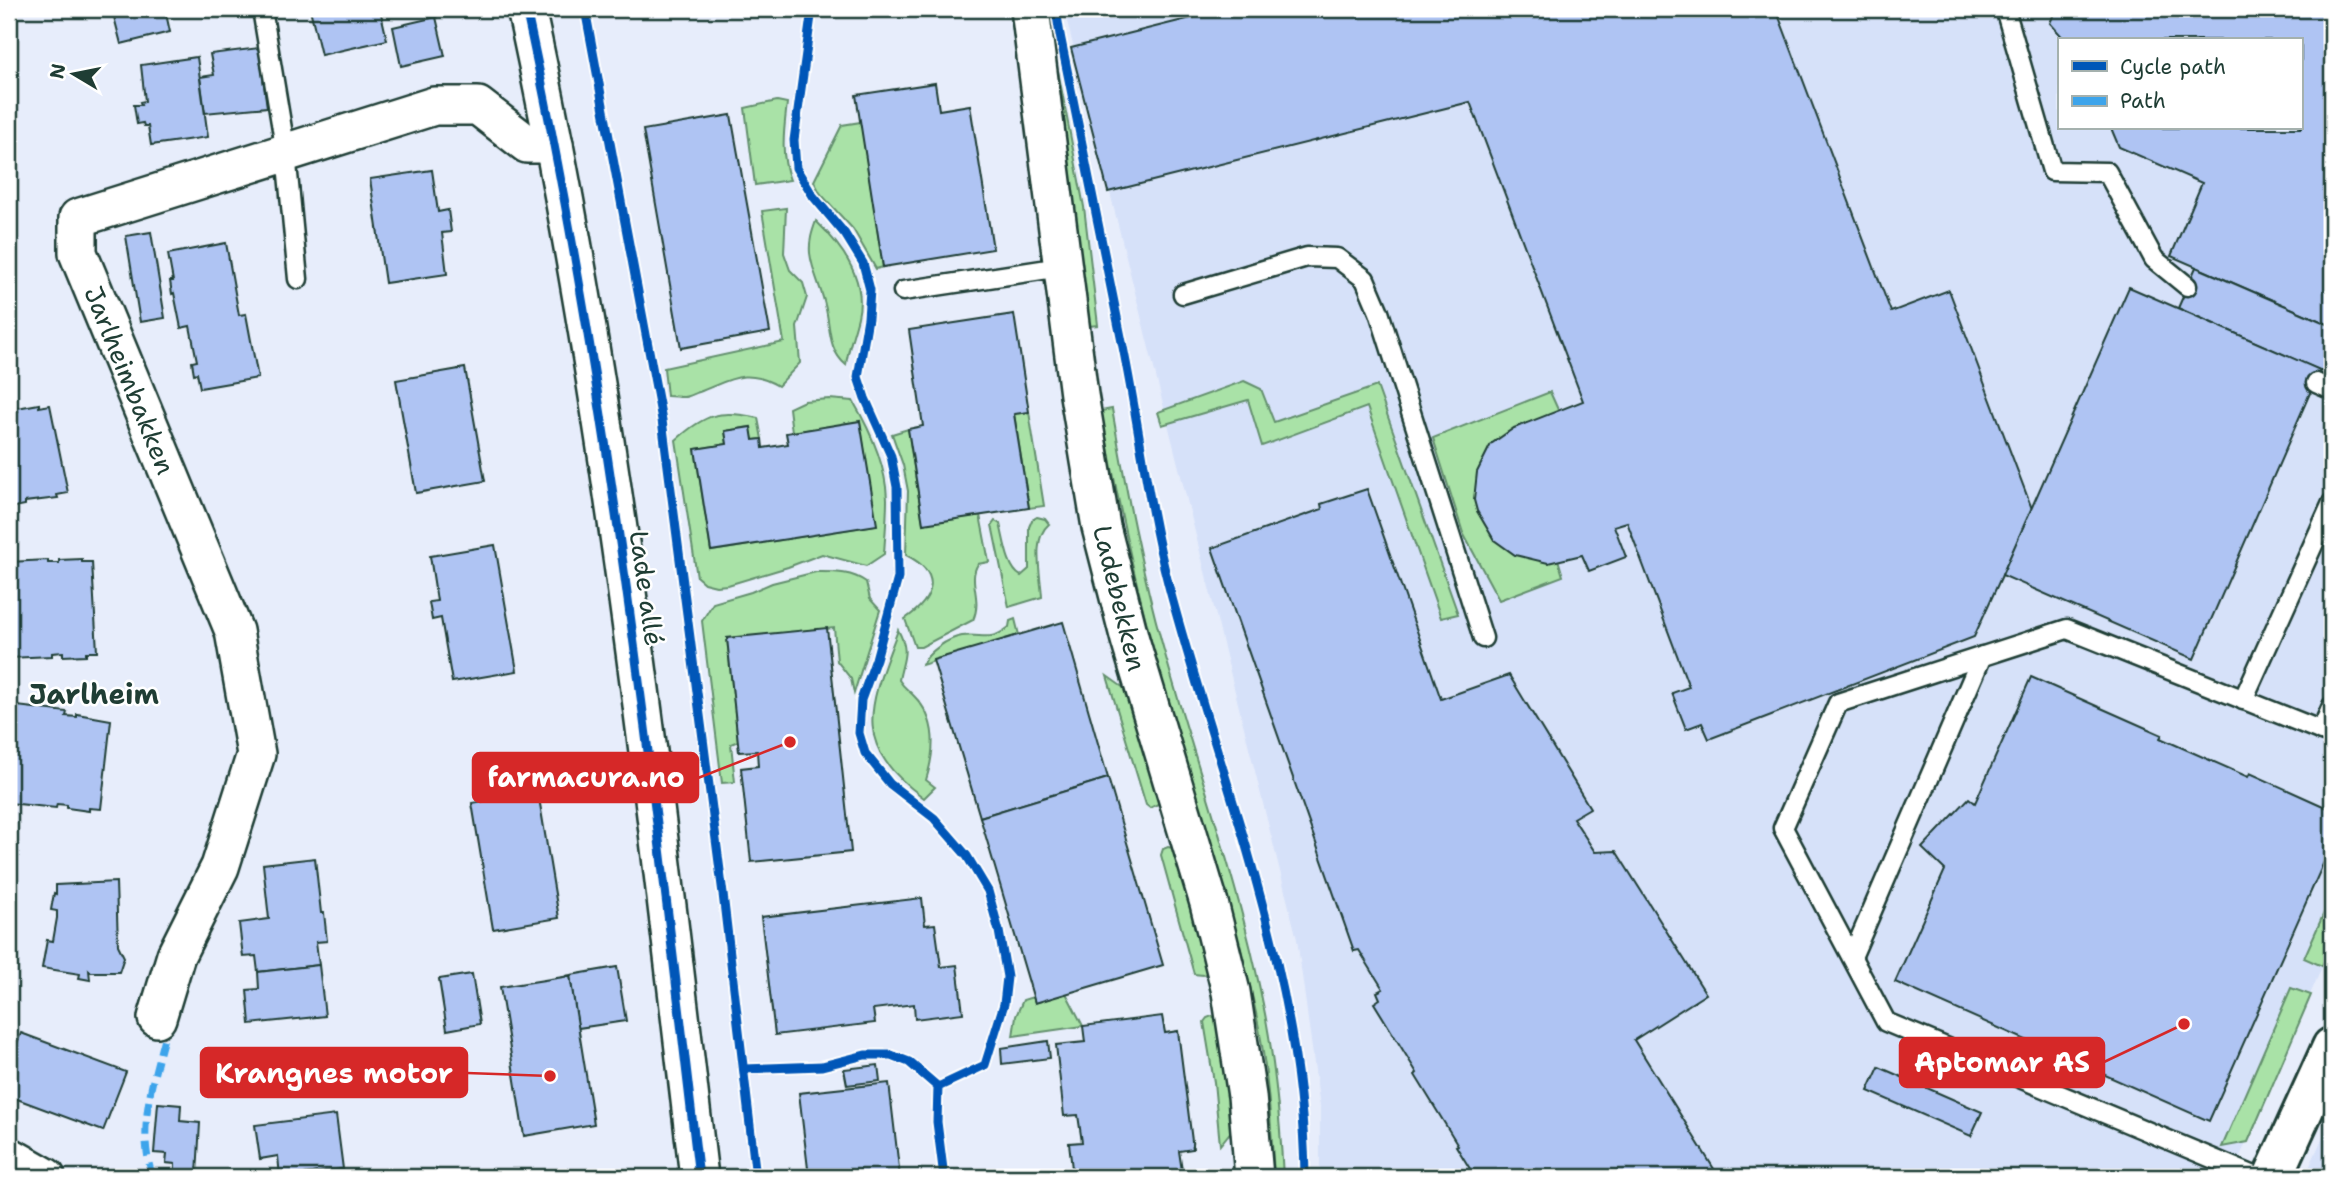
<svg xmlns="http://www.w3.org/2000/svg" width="2341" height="1186" font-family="'Shantell Sans',sans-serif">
<rect width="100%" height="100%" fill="#e7edfb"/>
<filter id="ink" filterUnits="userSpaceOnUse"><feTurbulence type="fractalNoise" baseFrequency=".0143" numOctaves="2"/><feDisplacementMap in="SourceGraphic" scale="14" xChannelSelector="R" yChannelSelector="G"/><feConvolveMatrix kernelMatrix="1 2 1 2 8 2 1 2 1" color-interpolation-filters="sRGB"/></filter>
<g filter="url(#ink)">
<g fill="#d6e1f9" fill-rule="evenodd">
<path d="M1064 9H2332V944L2231 1177H1320V1107L1297 939ZM2059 40H2301V128H2059Z"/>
<polygon points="2332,1116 2332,1177 2305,1177"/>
</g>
<g fill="#a9e2a7" stroke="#64906e" stroke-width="2">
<polygon points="1058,71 1084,207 1098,325 1089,326"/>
<path d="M777 101 787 103C784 130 780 154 790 180L755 185 745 108Z"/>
<polygon points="861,122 883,267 876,269 853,229 820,193 814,181 842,125"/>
<path d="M786 208 784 253 790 270 803 283 807 297 797 327 800 363 778 386C746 367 730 380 699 392 694 393 689 397 683 397 678 397 672 396 667 396L664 368 784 342 762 211Z"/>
<path d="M816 221C841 245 867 280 858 317 854 334 848 348 846 365 827 349 831 327 825 305 821 287 812 271 810 253 809 241 812 232 816 221Z"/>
<polygon points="1244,381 1261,389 1274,422 1377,386 1458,614 1441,618 1367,407 1262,446 1248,400 1162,425 1158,412"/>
<polygon points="1550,392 1564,423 1554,546 1563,576 1499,600 1463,533 1433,438"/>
<path d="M829 399 853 401C870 430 886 465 887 499 887 518 885 536 884 554L866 566 822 554 788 567 728 585 716 586 704 583 697 577 676 440C705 414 720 409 758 418L762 439 753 440 750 427 725 431 727 444 695 449 711 551 876 525 860 422 792 432 789 408 804 401Z"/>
<path d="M1112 409C1126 489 1141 569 1163 647 1196 766 1239 883 1263 1004 1275 1061 1280 1119 1283 1177H1274C1271 1120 1267 1060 1254 1004 1227 883 1185 768 1153 648 1132 570 1116 491 1101 411Z"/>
<polygon points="1029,412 1044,506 1029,508 1014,414"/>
<path d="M908 429 923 523 980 515 989 562 978 564C967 581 983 598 973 620L921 647H915L905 619C934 599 944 574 906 555L908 491 903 465 892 434Z"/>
<path d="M1037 517 1045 519 1049 524C1031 539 1041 575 1042 597L1009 607 992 525 995 521 1000 524C1004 538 1007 569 1021 576L1029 569V527L1032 520Z"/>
<path d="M816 572C834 572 851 571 866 582L870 599 880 610 854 693 851 679 837 661 834 628 727 639 738 741 731 744 735 782 722 783 702 621 713 603 751 592 772 583Z"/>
<path d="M1015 619 1019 635 922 665C928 652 948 638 962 636 982 633 989 643 1009 627L1010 621Z"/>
<path d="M898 630C910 652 903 658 899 680 904 688 908 690 914 696 938 720 935 751 926 780L935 787 924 798C849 744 870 705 898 630Z"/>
<polygon points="1107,676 1124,688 1160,803 1150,808 1146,805"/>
<polygon points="1168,847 1173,848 1198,929 1208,972 1203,975 1194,974 1161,855 1163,849"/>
<polygon points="2332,895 2332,944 2322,966 2304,958"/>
<polygon points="2291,988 2311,995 2248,1142 2222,1147"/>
<polygon points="1066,993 1083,1026 1013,1036 1016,1016 1023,1000 1033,997 1035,1003"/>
<polygon points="1212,1016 1218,1019 1232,1130 1220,1145 1214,1082 1204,1022 1207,1018"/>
</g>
<g fill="#afc4f3" stroke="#1f3d34" stroke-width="2">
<polygon points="112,9 165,9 170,32 121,44"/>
<polygon points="310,9 380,9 387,40 321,55"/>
<polygon points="1227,9 1776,9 1891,312 1949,290 2032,509 1974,637 1709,739 1702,723 1686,729 1672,693 1689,687 1627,522 1614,526 1626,557 1589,571 1582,555 1548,563 1515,555 1494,540 1477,511 1474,500 1477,472 1491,444 1514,428 1583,401 1470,102 1108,192 1071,48"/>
<polygon points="2056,9 2332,9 2332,326 2171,256 2202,183 2119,147 2111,128 2301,128 2301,40 2065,40 2050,23"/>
<polygon points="436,17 445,56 401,66 393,27"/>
<polygon points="259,48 267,107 205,113 200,77 214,75 210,54"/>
<polygon points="197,57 208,137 151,145 148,126 144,126 143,123 137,124 134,105 141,105 140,102 145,101 141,65"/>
<polygon points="935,83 939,110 970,105 993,249 883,267 856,95"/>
<polygon points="731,115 770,332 681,348 643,130"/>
<polygon points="432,170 438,212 448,210 451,232 442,233 447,274 385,283 370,179"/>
<polygon points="151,232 165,318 140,322 126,236"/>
<polygon points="226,243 239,315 246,314 258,378 200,388 197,373 194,374 192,362 197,361 190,326 181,328 174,293 172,294 170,281 173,281 168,254"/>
<polygon points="2196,267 2332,326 2332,376 2178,308"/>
<polygon points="2129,287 2320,370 2194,659 2002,575"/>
<polygon points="1014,314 1029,412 1014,414 1029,508 923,524 908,429 923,426 909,330"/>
<polygon points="465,368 485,481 416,493 396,380"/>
<polygon points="39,404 39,407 50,405 68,493 57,495 58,498 25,502 25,505 9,508 9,413 18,411 17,408"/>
<polygon points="860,421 877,525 711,551 695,449 727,444 725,431 751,427 753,440 762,439 763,448 788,444 786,433"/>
<polygon points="1367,489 1441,699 1509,675 1590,808 1573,818 1595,852 1616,851 1706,994 1634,1040 1719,1177 1475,1177 1456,1146 1458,1145 1415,1075 1417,1073 1374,1003 1380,999 1377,992 1383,989 1359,950 1354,951 1212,548 1322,509 1321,504"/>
<polygon points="495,545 517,671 452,682 441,618 432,620 429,602 437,601 430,556"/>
<polygon points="82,559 82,562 92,562 97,652 86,652 86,655 63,656 63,652 52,653 52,656 9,658 9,562 48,560 48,563 59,563 59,560"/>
<polygon points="1063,622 1108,778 980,817 933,660"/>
<polygon points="827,628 851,852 751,862 741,768 758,766 757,751 739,752 727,638"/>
<polygon points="2031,677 2162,735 2160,738 2248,777 2250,773 2332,810 2332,844 2209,1121 1895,982 1945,870 1922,848 1969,798 1975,803"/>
<polygon points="9,705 67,712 66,716 77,717 77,714 111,720 101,809 89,808 89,811 67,808 67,805 57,804 56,808 9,803"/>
<polygon points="1108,778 1163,965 1035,1003 980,817"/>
<polygon points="538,792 559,918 493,929 472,803"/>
<polygon points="315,858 321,913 324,913 327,941 316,942 319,965 258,972 256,956 243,957 239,923 269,919 263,864"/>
<polygon points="116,882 118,945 124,957 119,972 91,972 89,970 90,980 79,978 80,974 42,968 47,940 53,941 57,918 57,911 51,910 54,893 56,894 56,885"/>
<polygon points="922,898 925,925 935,924 941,967 957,965 963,1013 915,1019 914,1004 873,1009 875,1023 775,1035 761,917"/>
<polygon points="319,965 325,1016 250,1024 247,990 259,989 258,972"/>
<polygon points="617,967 626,1021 578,1028 570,976 565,976"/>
<polygon points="472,974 480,1024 447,1030 439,979"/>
<polygon points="570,976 594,1124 524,1136 500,987"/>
<polygon points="1162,1016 1165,1033 1178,1031 1193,1149 1179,1151 1183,1177 1073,1177 1069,1143 1082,1142 1078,1115 1064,1116 1056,1045 1085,1042 1083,1026"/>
<polygon points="21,1033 126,1072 103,1131 9,1096 9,1064"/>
<polygon points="1048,1041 1050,1058 1002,1064 1001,1048"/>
<polygon points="878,1065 880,1081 847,1085 844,1069"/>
<polygon points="1879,1067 1982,1112 1971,1136 1868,1091"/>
<polygon points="889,1083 900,1177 809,1177 799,1093"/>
<polygon points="158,1103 181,1105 180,1121 200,1123 197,1174 175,1172 175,1164 166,1163 167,1154 154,1153"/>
<polygon points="336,1115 343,1169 280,1177 278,1156 260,1159 255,1125"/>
<polygon points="343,1169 344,1177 280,1177"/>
</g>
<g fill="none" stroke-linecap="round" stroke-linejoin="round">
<defs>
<g id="lane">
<polyline points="262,9 286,153 298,279"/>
<polyline points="2005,9 2052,171 2107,172 2154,259 2187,286"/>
<polyline points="903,291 1061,267"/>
<polyline points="1183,294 1307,257 1337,258 1365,279 1379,312 1483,638"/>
<polyline points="2316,383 2332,390"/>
<polyline points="2243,700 2332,503"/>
<polyline points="2321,731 2332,706"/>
<polyline points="1852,957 1982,656"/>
<polyline points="2257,1177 1886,1022 1783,828 1838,703 2067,629 2332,735"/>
</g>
<g id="street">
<path d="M526 9C610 393 653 787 699 1177"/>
<polyline points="1030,9 1079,395 1101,527 1130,640 1209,903 1231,992 1247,1096 1254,1177"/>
<polyline points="157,1018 176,955 220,867 256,754 234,631 78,253 78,218 434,106 478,106 527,144 554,144"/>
<polyline points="9,1156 46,1177"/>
</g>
<polyline id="secondary" points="2273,1177 2332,1047"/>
</defs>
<use href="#lane" stroke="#1f3d34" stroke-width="23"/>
<use href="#street" stroke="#1f3d34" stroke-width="42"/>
<use href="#secondary" stroke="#1f3d34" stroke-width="44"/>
<use href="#lane" stroke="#fff" stroke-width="18"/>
<use href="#street" stroke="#fff" stroke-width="37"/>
<use href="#secondary" stroke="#fff" stroke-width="38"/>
<path stroke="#3da4eb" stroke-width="7" stroke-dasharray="14 7" stroke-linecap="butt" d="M153 1177C136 1130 153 1080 165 1034"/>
<defs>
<g id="cycleway">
<path d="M526 9C610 393 653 787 699 1177"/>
<polyline points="585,9 662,420 723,894 756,1177"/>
<polyline points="812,9 794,140 796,168 813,196 845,234 863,263 870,290 868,318 858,377 865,398 891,456 897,487 898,578 876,659 861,700 859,733 865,753 890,784 934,818 967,856 988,891 999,931 1007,977 1004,1004 985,1065 938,1087"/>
<path d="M1056 9 1060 35C1080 139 1103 243 1123 347 1139 426 1148 505 1168 583 1219 777 1303 974 1305 1177"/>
<polyline points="744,1069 822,1066 865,1055 891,1055 909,1062 938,1087 937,1122 944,1177"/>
</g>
</defs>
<use href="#cycleway" stroke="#fff" stroke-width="13"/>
<use href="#cycleway" stroke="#0057b8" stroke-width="9"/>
</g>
</g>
<g text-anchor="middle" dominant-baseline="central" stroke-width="5" stroke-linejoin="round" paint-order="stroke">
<g font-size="26" fill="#1f3d34" stroke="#fff">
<text transform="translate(130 380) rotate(68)">Jarlheimbakken</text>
<text transform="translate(647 588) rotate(82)">Lade allé</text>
<text transform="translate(1120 598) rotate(76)">Ladebekken</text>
</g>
<g font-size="28" font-weight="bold" fill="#1f3d34" stroke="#fff">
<text x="94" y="694">Jarlheim</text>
</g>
</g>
<path fill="none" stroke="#d62828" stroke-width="2.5" d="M790 742L698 778M2184 1024L2104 1062M550 1076L467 1073"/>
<g fill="#d62828" stroke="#fff" stroke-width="2.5">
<circle cx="790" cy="742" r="7"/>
<circle cx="2184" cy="1024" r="7"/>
<circle cx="550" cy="1076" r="7"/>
</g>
<g fill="#d62828" stroke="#d62828" stroke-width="2.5">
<rect x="473" y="753" width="225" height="49" rx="7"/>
<rect x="1900" y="1038" width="204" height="49" rx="7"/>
<rect x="201" y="1048" width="266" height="49" rx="7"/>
</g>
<g font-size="28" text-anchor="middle" font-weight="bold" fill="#fff">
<text x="586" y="787">farmacura.no</text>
<text x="2002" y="1072">Aptomar AS</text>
<text x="334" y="1083">Krangnes motor</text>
</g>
<rect width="2341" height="1186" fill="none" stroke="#fff" stroke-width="35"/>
<rect x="18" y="18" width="2306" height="1151" fill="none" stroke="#1f3d34" stroke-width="2.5" filter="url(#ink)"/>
<rect x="2058" y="38" width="245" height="91" fill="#ffffff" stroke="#a5b1ae" stroke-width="2"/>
<rect x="2072" y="61" width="35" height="10" fill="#0057b8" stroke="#a5b1ae" stroke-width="2"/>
<text x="2120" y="74" font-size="21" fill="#1f3d34">Cycle path</text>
<rect x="2072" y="96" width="35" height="10" fill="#3da4eb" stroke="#a5b1ae" stroke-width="2"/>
<text x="2120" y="108" font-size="21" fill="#1f3d34">Path</text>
<g transform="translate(74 74) rotate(280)" stroke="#ffffff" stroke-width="5" paint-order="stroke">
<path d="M0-5L12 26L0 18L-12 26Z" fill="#1f3d34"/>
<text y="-10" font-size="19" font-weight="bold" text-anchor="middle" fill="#1f3d34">N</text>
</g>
</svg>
